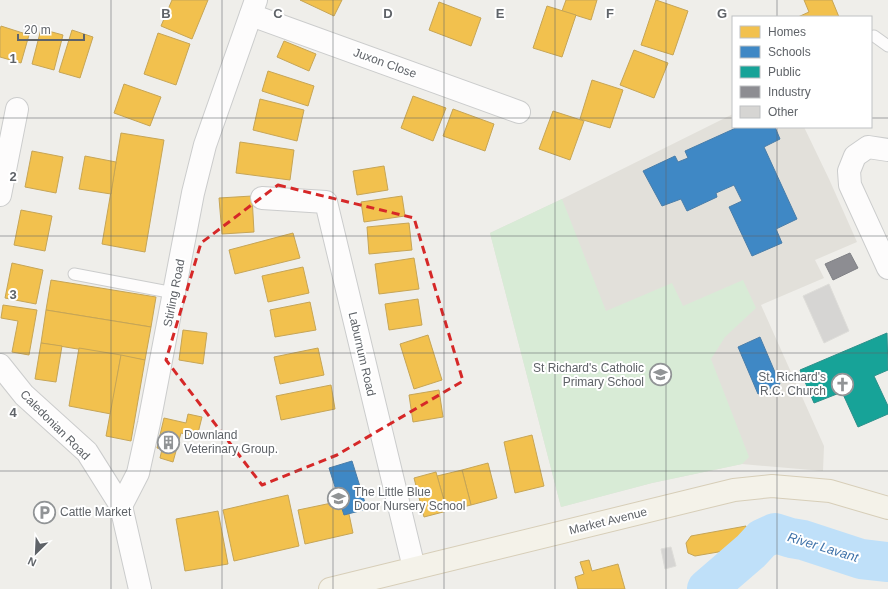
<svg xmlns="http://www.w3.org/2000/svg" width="888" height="589" font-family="Arial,sans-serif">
<rect width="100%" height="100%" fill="#efeeea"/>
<polygon fill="#e2e0da" points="733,114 733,127 804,127 829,179 857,242 815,260 824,278 761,305 824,446 823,471 742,464 652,483 561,507 490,233 562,199"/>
<polygon fill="#d8ebd6" points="562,199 606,311 672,283 683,306 743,280 756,308 725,337 711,359 749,457 742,464 652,483 561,507 490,233"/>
<g fill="#f2c14e" stroke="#c6a556">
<polygon points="172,0 208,0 192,39 161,26"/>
<polygon points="300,0 342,0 334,16"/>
<polygon points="566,0 597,0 591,20 562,11"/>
<polygon points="656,0 688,11 673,55 641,45"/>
<polygon points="804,0 832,0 839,17 798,17 809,12"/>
<polygon points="439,2 481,18 471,46 429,30"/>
<polygon points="547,6 576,15 562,57 533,48"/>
<polygon points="1,26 29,35 21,63 0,57 0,30"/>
<polygon points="41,29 63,35 54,70 32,64"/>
<polygon points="72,30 93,37 80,78 59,72"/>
<polygon points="158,33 190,44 176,85 144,74"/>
<polygon points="284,41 316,54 309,71 277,57"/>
<polygon points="634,50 668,63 654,98 620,85"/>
<polygon points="268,71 314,86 308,106 262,91"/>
<polygon points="592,80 623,90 610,128 580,119"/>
<polygon points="124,84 161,97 150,126 114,113"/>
<polygon points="413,96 446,108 433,141 401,128"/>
<polygon points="260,99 304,110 297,141 253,130"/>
<polygon points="453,109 494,124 485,151 443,136"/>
<polygon points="553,111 584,121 570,160 539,149"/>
<polygon points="121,133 164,140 145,252 102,244"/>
<polygon points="240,142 294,150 290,180 236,173"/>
<polygon points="32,151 63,157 56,193 25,187"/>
<polygon points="85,156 116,162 111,194 79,189"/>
<polygon points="384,166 388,190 357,195 353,171"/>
<polygon points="252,196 254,232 222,234 219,198"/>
<polygon points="402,196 405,216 364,222 361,202"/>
<polygon points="21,210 52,216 45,251 14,245"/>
<polygon points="409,223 412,250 369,254 367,227"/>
<polygon points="293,233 300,258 235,274 229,250"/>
<polygon points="414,258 419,289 379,294 375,264"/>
<polygon points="12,263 43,270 36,304 5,298"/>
<polygon points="303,267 309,293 268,302 262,276"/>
<polygon points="51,280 156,297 151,327 46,310"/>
<polygon points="418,299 422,325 389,330 385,304"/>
<polygon points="310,302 316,330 275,337 270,310"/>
<polygon points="3,305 37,310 29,355 12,352 18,321 1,318"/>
<polygon points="46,310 151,327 145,360 41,343"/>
<polygon points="183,330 207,333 203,364 179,360"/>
<polygon points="428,335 442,380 414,389 400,344"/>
<polygon points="41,343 62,346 56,382 35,379"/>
<polygon points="79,348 121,355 111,414 69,406"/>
<polygon points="318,348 324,375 280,384 274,357"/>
<polygon points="121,355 145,360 131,441 106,436"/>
<polygon points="331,385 335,409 281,420 276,396"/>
<polygon points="439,390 443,417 413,422 409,395"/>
<polygon points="188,414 202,417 197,437 181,433 173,462 160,458 162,449 157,448 164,418 186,423"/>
<polygon points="532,435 544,486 515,493 504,442"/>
<polygon points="488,463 497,498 471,505 462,470"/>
<polygon points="462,470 471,505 447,511 437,476"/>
<polygon points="436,472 447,511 424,517 414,478"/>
<polygon points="288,495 299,546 234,561 223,510"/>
<polygon points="346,500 353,533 305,544 298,510"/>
<polygon points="218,511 228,564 185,571 176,519"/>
<polygon points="746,526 749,542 739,544 741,555 725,558 724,551 695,556 688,553 686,543 691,536"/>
<polygon points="589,560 592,571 618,564 625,589 578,589 575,577 584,574 580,562"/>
</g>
<g fill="#3f88c5" stroke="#497da9">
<polygon points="738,127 775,127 780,139 764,147 797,219 776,229 782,243 752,256 729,207 742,201 734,185 716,193 717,197 687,211 681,199 662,206 643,171 675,156 678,162 688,158 685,151"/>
<polygon points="760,337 780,384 758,394 738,347"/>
<polygon points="352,461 367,509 344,515 329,468"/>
</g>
<polygon fill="#17a398" stroke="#2d908a" points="887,333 888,370 874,376 888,406 888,414 858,427 842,392 814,403 800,370"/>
<polygon fill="#8d8d92" stroke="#7f8085" points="850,253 858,268 833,280 825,264"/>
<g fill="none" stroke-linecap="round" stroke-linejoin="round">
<polyline stroke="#bfe0f9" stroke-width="40" points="707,589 751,551 762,539 775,533 791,538 803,540 861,559 888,562"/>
</g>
<g fill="#d6d5d3" stroke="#deddd9">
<polygon points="829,284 849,331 824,343 803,296"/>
<polygon points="671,547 676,566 665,569 661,549"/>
</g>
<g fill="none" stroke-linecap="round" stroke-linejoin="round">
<defs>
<g id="service">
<polyline points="874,36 888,46"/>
<polyline points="74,274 174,293"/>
</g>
<g id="minor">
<polyline points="251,15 519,112"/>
<polyline points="888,150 868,147 855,156 849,171 850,185 888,268"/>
<polyline points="0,195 17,109"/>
<polyline points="262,198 326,202 414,568"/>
<polyline points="0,365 24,395 87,452 121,506 140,589"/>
<polyline points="121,506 138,473 149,423 193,193 205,145 256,0"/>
</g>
<polyline id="primary" points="330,589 734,490 772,486 830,491 888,508"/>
</defs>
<use href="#service" stroke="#cbcccc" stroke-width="13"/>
<use href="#minor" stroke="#cbcccc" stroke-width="24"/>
<use href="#primary" stroke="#d7ceb8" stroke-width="24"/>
<use href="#service" stroke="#fdfcfc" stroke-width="11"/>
<use href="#minor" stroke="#fdfcfc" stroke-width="22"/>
<use href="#primary" stroke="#f4f2e9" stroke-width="22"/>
</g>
<path fill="none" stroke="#d62828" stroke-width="3" stroke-dasharray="8 5" stroke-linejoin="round" d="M278 185 414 218 463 381 337 455 262 485 166 360 201 243Z"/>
<path fill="none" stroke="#5f6368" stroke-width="1" stroke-opacity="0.55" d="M111 0V589M222 0V589M333 0V589M444 0V589M555 0V589M666 0V589M777 0V17M0 118H733M871 118H888M777 127V589M0 236H888M0 353H888M0 471H888"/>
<defs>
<symbol id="school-ring" viewBox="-11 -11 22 22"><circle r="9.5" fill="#fff" stroke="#919496" stroke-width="1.5"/><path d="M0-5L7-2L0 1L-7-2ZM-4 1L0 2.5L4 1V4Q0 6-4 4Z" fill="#919496"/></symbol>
<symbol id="church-ring" viewBox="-11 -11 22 22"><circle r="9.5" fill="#fff" stroke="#919496" stroke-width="1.5"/><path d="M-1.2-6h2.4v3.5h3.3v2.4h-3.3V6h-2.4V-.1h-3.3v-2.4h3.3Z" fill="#919496"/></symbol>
<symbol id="building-ring" viewBox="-11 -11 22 22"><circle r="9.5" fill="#fff" stroke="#919496" stroke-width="1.5"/><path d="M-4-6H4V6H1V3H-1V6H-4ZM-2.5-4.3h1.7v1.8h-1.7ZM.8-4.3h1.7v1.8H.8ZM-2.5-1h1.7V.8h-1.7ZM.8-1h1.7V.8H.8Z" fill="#919496"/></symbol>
<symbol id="parking-ring" viewBox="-11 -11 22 22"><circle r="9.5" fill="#fff" stroke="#919496" stroke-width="1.5"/><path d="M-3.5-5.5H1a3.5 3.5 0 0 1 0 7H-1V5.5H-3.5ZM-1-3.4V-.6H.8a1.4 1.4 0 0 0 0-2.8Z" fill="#919496"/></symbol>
</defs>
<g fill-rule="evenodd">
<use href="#school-ring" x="648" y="362" width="25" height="25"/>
<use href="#church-ring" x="830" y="372" width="25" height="25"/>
<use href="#building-ring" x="156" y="430" width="25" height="25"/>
<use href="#school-ring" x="326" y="486" width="25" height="25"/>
<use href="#parking-ring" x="32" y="500" width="25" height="25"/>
</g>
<g text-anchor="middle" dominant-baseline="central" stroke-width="4" stroke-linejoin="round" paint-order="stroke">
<g font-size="12" fill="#5f6368" stroke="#fff">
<text transform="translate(385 63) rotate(20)">Juxon Close</text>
<text transform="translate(174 293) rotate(-79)">Stirling Road</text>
<text transform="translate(362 354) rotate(77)">Laburnum Road</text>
<text transform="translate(55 425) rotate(45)">Caledonian Road</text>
<text transform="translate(608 521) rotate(-14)">Market Avenue</text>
</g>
<g font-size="12" fill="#5f6368" stroke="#fff" text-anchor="start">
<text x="644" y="368" text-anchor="end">St Richard's Catholic<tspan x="644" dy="14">Primary School</tspan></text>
<text x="826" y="377" text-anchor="end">St. Richard's<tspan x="826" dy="14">R.C. Church</tspan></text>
<text x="184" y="435">Downland<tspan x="184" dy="14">Veterinary Group.</tspan></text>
<text x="354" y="492">The Little Blue<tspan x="354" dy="14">Door Nursery School</tspan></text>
<text x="60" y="512">Cattle Market</text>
</g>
<g font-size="13" font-style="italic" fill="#4174aa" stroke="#fff">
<text transform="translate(823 547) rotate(17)">River Lavant</text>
</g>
</g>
<g font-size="13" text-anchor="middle" font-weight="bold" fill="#5f6368" stroke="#fff" stroke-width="4" stroke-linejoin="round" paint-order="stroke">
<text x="166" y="18">B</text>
<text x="278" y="18">C</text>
<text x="388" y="18">D</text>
<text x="500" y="18">E</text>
<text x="610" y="18">F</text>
<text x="722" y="18">G</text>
<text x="13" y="63">1</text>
<text x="13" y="181">2</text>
<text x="13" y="299">3</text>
<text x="13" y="417">4</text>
</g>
<rect x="732" y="16" width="140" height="112" fill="#ffffff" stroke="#bfc1c3"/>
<rect x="740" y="26" width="20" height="12" fill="#f2c14e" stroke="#bfc1c3"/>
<text x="768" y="36" font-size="12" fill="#5f6368">Homes</text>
<rect x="740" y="46" width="20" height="12" fill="#3f88c5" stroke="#bfc1c3"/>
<text x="768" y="56" font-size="12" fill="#5f6368">Schools</text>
<rect x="740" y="66" width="20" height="12" fill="#17a398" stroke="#bfc1c3"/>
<text x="768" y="76" font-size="12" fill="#5f6368">Public</text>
<rect x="740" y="86" width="20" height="12" fill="#8d8d92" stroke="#bfc1c3"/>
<text x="768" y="96" font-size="12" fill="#5f6368">Industry</text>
<rect x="740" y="106" width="20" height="12" fill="#d6d5d3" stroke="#bfc1c3"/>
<text x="768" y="116" font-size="12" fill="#5f6368">Other</text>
<g transform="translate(36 553) rotate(204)" stroke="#ffffff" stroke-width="3" paint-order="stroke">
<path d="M0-3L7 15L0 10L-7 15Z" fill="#5f6368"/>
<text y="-6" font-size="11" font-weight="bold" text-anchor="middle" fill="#5f6368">N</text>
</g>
<path d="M18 34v6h66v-6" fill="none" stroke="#5f6368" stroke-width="2"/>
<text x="24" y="34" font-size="12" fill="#5f6368" stroke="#ffffff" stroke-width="3" paint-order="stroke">20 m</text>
</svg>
